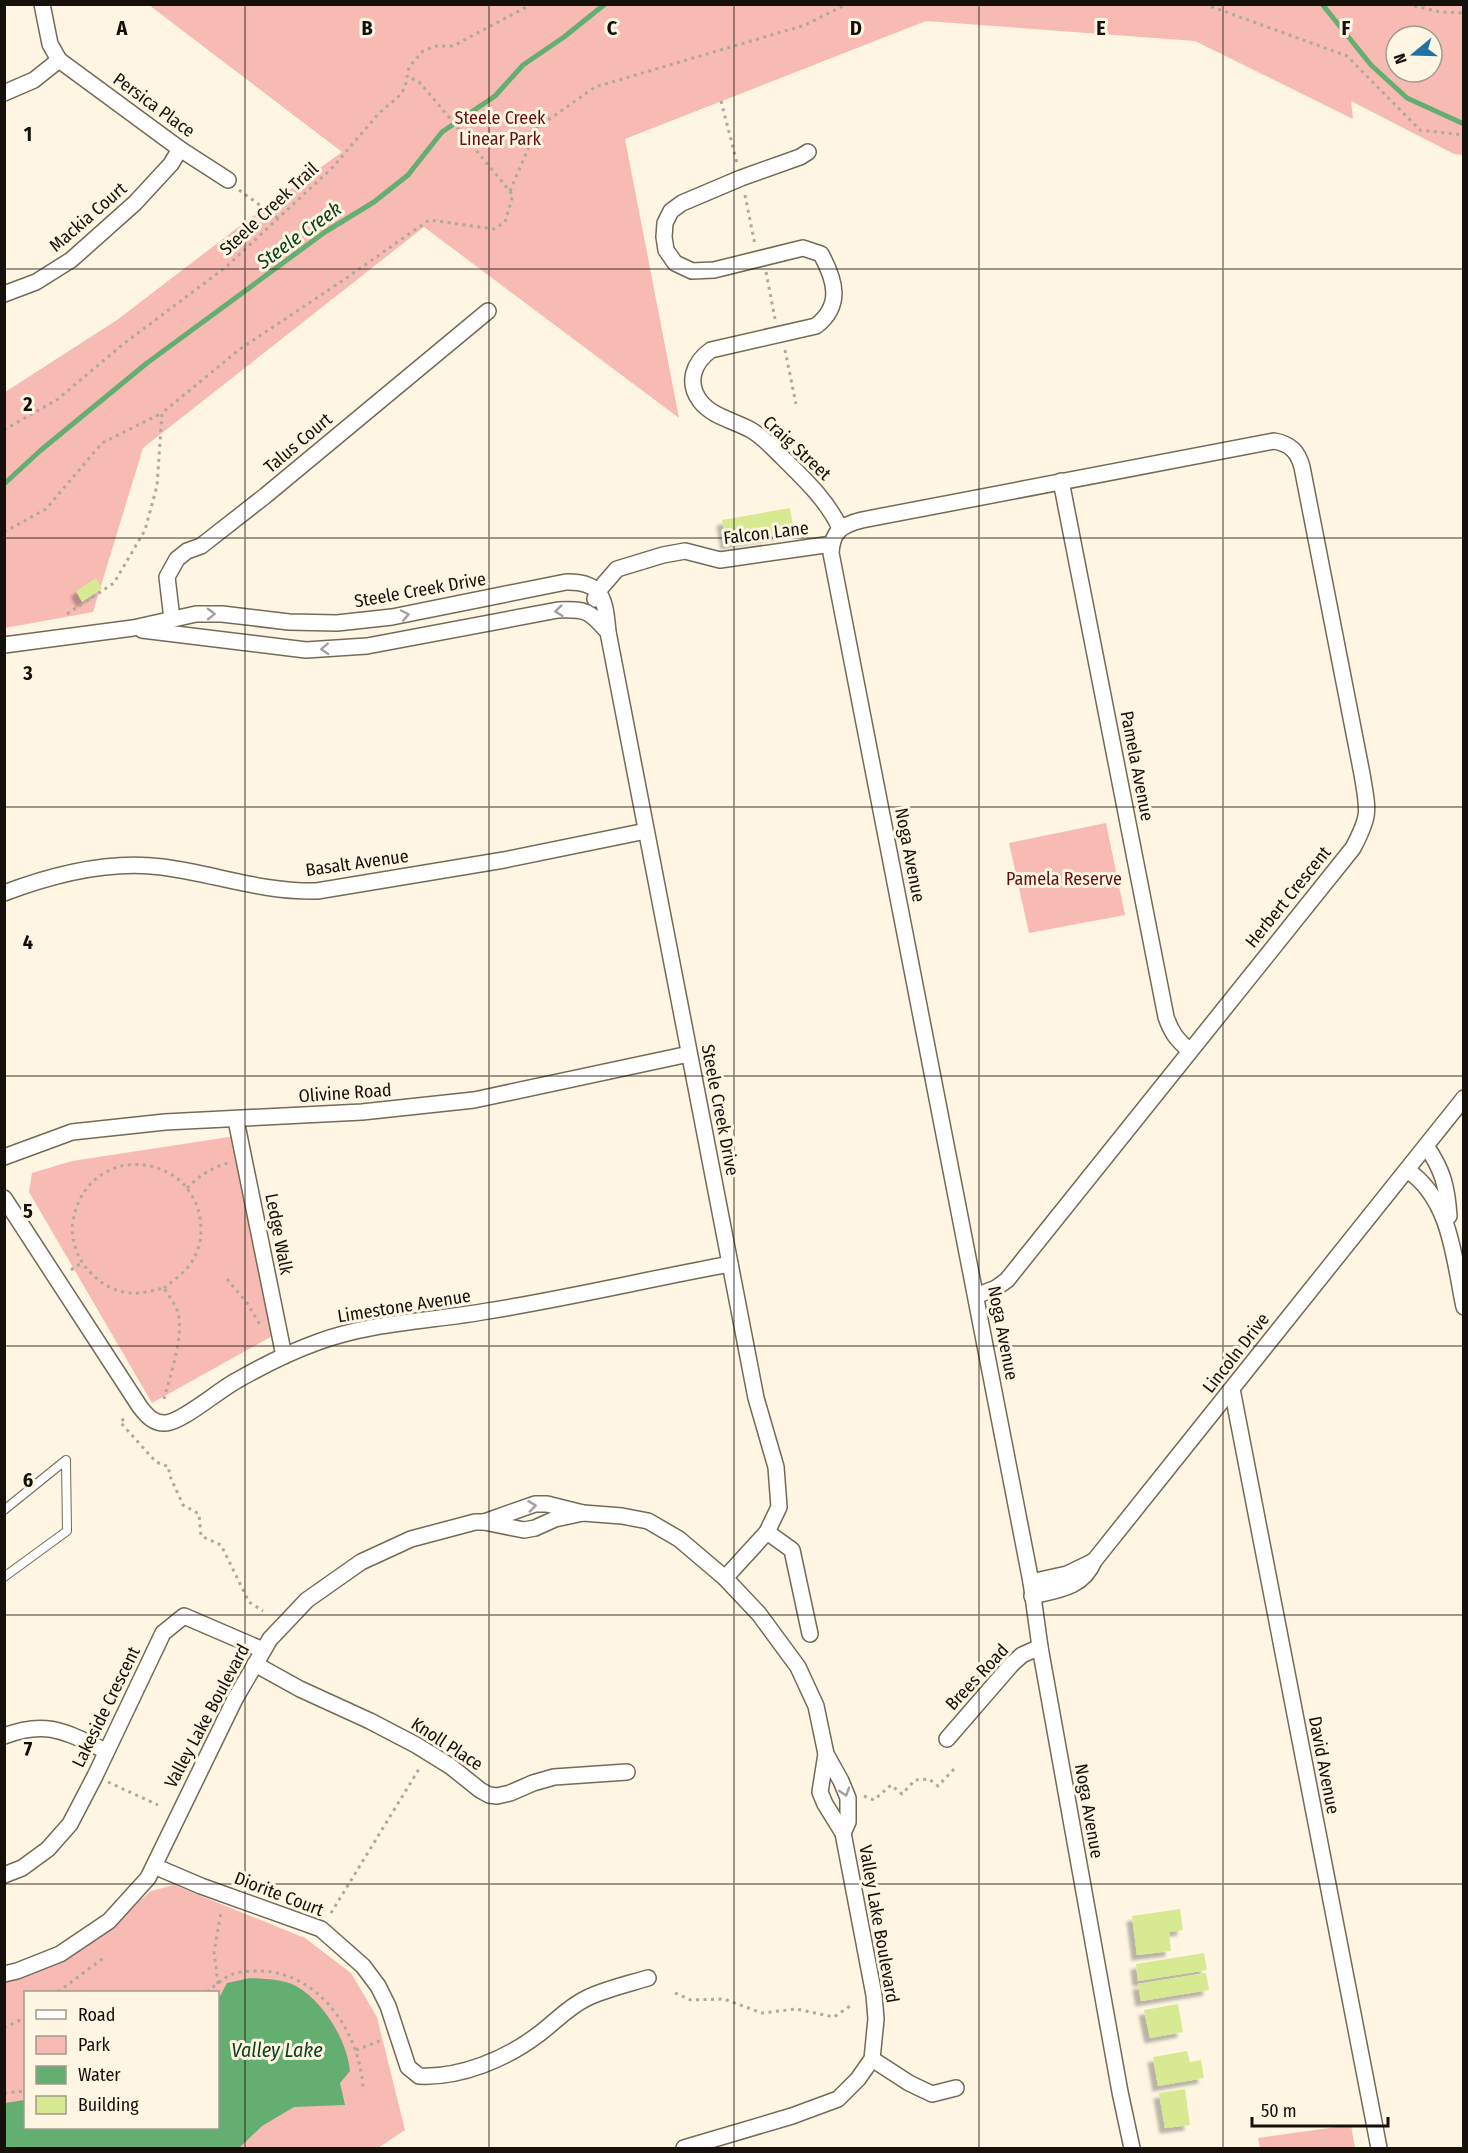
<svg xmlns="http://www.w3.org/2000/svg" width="1468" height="2153" font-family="'Fira Sans Condensed',sans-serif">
<defs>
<filter id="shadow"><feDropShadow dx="-5.5" dy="5.5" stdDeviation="1.5" flood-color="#0004"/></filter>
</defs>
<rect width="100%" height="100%" fill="#fef6e3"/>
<g fill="#f7bbb4" fill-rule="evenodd">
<path d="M149 5H1463V155L1454 154 1351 101 1353 119 1195 41 926 21 625 139 679 418 424 227 143 448 93 612 5 628V392L117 320 245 222 342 152ZM1396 36H1432V72H1396Z"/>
<polygon points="1106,823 1125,915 1029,933 1009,843"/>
<polygon points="242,1135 283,1330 152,1403 29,1192 32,1173 72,1161"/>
<path d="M174 1885 305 1938 351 1973 377 2017 405 2130 378 2148H5L4 1981 33 1974 90 1943 151 1891ZM26 1992H218V2128H26Z"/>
<polygon points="1351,2125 1355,2148 1260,2148 1258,2138"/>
</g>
<path fill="#64ae71" d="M250 1978C265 1979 283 1979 296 1986 323 2001 347 2040 350 2071L340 2083 345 2105 294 2107 262 2126 239 2148H5V2103L25 2100 26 2128H218V2000L227 1983Z"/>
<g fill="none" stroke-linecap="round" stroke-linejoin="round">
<g stroke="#64ae71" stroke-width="5">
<polyline points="1322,4 1371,65 1407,98 1464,124"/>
<polyline points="4,484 41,450 147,363 325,232 374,202 408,175 442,132 495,96 523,65 564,37 605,4"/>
</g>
</g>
<g fill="#d8ea91" filter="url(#shadow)">
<polygon points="790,508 794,532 726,544 722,520"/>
<polygon points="96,578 102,589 82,602 76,591"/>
<polygon points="1180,1909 1183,1930 1169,1932 1171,1951 1137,1955 1132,1916"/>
<polygon points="1204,1953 1207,1970 1138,1981 1136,1964"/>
<polygon points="1206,1973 1209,1990 1141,2001 1138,1984"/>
<polygon points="1178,2004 1183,2032 1150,2038 1144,2010"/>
<polygon points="1187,2051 1190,2062 1201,2060 1204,2078 1158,2086 1153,2057"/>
<polygon points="1185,2089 1190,2125 1165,2128 1159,2093"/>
</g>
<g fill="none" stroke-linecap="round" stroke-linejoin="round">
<defs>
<polyline id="lane" points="4,1510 66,1460 67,1531 4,1577"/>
<g id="street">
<polyline points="42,4 50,44 59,60 180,149 228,180"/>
<polyline points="4,93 34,80 59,60"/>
<path d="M808 152 800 157 741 178 682 203 671 211 665 223 664 237 666 250 675 263 692 271 714 270 803 248 821 254C835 280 843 305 816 326L711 350C694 362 686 382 700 401 711 416 735 421 751 430 763 437 773 448 782 457 804 479 827 500 840 528"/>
<polyline points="4,294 36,282 71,260 135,203 171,164 180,149"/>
<path d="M1061 481 1166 1017C1171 1032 1177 1040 1189 1050"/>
<polyline points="595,599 598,591 617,569 663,555 685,551 720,560 832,544"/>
<polyline points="172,619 167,577 177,559 187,551 201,546 265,496 488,311"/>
<path d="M142 630 306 650 367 646 558 610C588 609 589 611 608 632"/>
<path d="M4 645 133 628 196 614H222L289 622 337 623 392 617 566 582C604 581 605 601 608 632L756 1398 776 1467 779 1507 767 1532 725 1578"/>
<path d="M4 893C54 874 109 860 162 867 216 874 260 892 317 891L504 860 646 831"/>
<polyline points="236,1120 284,1356"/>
<path d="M1426 1146C1443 1170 1447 1187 1449 1216"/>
<polyline points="4,1157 72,1132 165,1122 362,1112 474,1100 689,1054"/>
<path d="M1407 1170C1451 1199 1454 1260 1464 1307"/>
<path d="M4 1198 140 1407C147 1416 154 1424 166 1423 182 1422 219 1390 236 1381 262 1366 290 1352 318 1342 372 1322 432 1321 488 1311 569 1298 649 1279 730 1264"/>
<path d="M976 1296 996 1288 1007 1280 1353 848C1371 814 1368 811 1362 774L1302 467C1298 452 1291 444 1274 441L862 520C842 525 832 531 831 553L1031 1582 1040 1647 1120 2092 1132 2148"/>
<polyline points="1232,1389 1379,2148"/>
<polyline points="484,1522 535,1504 547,1504 583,1513 622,1516 648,1521 679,1539 725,1578 759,1614 798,1667 816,1706 826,1754 841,1781 848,1798 848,1822 843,1833"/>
<polyline points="767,1532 792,1550 810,1634"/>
<polyline points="1031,1582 1067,1574 1094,1561"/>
<path d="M1032 1596C1058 1590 1083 1588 1094 1561L1464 1098"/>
<polyline points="255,1664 300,1689 370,1721 416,1745 450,1766 480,1790 489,1795 497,1796 510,1793 533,1783 554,1777 627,1772"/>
<path d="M4 1736C48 1719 67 1733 106 1751"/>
<polyline points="947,1739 1012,1664 1022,1655 1040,1647"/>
<path d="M154 1866 201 1886 321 1929 363 1966 378 1986 388 2006 408 2067 419 2076C461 2078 506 2059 539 2034 555 2022 568 2007 587 1998 606 1989 628 1984 648 1978"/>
<polyline points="4,1875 22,1868 48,1849 70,1824 95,1776 163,1633 184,1616 263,1650"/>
<polyline points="4,1974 17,1971 60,1954 109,1921 148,1878 235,1699 270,1639 307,1600 361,1562 411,1539 475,1522 484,1522 524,1530 535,1528 555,1519 583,1513"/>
<polyline points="872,2059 909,2083 932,2094 956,2088"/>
<polyline points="684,2148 792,2116 838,2099 858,2079 872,2059 876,2019 874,1995 843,1833 825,1804 820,1792 826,1754"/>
</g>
</defs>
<use href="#lane" stroke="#736a57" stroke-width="10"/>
<use href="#street" stroke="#736a57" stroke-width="18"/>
<g stroke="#b0a99a" stroke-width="3" stroke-dasharray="3 4.5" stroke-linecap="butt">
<polyline points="1204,4 1347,56 1420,130 1464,135"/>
<polyline points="1407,4 1440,12 1464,13"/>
<polyline points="721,101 737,163"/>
<polyline points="239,190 279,219"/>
<polyline points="510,191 537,128 595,87 805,25 847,4"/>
<polyline points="745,195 755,245"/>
<polyline points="766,272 775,319"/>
<polyline points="785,350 796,404"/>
<polyline points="4,430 58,399 122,345 226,267 333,167 379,113 398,97 405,88 409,67 423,51 436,46 453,46 532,4"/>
<polyline points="4,532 46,509 102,443 162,413"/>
<polyline points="67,614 114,583 145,530 157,486 162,413 240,349 342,281 429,220 494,229 505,222 513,195 433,98 419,82 407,76"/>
<path d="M187 1188C199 1176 211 1168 228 1163"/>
<polyline points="71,1270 83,1262"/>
<polyline points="227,1279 247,1303 260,1325"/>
<path d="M164 1288C174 1280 187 1271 193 1260 210 1231 199 1189 169 1173 127 1151 81 1173 73 1221 67 1255 98 1292 132 1293 143 1294 154 1290 164 1288 168 1295 176 1305 178 1313 184 1337 170 1376 164 1399"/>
<polyline points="124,1419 120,1422 156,1462 169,1467 169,1474 183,1505 199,1514 201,1536 221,1545 249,1602 263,1611"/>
<polyline points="108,1782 158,1805"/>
<polyline points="864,1796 874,1800 891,1785 902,1794 915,1780 929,1779 938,1786 954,1769"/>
<polyline points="331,1913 419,1769"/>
<polyline points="218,1984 214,1952 221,1912"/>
<polyline points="58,1992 106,1956"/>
<path d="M207 1992C215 1986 224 1977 233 1974 241 1971 252 1971 261 1971 320 1973 360 2033 363 2088"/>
<polyline points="675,1993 691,2000 724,1999 762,2013 796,2009 834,2017 853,2004"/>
<polyline points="4,2028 26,2017"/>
<polyline points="356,2050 382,2040"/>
<polyline points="4,2093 26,2091"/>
</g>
<use href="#lane" stroke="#fff" stroke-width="8"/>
<use href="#street" stroke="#fff" stroke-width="15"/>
</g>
<defs><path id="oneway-chevron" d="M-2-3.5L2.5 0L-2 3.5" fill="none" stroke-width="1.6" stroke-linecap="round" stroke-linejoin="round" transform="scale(1.5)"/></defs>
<g stroke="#a1a09d">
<use href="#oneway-chevron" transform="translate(559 611) rotate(174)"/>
<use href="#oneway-chevron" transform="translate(211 614) rotate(-1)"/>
<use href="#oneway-chevron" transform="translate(405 615) rotate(-12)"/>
<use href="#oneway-chevron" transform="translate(325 649) rotate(177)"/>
<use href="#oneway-chevron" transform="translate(532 1506) rotate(-7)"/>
<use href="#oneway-chevron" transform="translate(845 1792) rotate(72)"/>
</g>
<path fill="none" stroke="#15110a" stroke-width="1.5" stroke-opacity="0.55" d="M245 4V2148M489 4V2148M734 4V2148M979 4V2148M1223 4V2148M4 269H1464M4 538H1464M4 807H1464M4 1076H1464M4 1346H1464M4 1615H1464M4 1884H1464"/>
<g text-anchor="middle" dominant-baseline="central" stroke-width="6" stroke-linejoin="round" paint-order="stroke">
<g font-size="18" fill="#15110a" stroke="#fef6e3">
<text transform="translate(154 105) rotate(36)">Persica Place</text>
<text transform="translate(269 209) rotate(-43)">Steele Creek Trail</text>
<text transform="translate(88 217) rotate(-41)">Mackia Court</text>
<text transform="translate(298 443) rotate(-40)">Talus Court</text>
<text transform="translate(797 448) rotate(43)">Craig Street</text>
<text transform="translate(766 533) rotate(-7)">Falcon Lane</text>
<text transform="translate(420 590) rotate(-10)">Steele Creek Drive</text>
<text transform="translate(1137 766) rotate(79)">Pamela Avenue</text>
<text transform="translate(910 855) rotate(79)">Noga Avenue</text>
<text transform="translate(357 863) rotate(-8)">Basalt Avenue</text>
<text transform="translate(1288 897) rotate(-51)">Herbert Crescent</text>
<text transform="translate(345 1093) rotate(-4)">Olivine Road</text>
<text transform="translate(720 1110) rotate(79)">Steele Creek Drive</text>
<text transform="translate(279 1234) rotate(79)">Ledge Walk</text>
<text transform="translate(404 1306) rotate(-9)">Limestone Avenue</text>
<text transform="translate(1003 1333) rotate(79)">Noga Avenue</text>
<text transform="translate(1236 1353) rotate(-52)">Lincoln Drive</text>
<text transform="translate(977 1677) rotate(-47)">Brees Road</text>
<text transform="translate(106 1707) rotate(-64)">Lakeside Crescent</text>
<text transform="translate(207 1716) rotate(-62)">Valley Lake Boulevard</text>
<text transform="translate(447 1744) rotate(33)">Knoll Place</text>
<text transform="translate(1324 1765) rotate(79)">David Avenue</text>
<text transform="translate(1089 1811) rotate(80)">Noga Avenue</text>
<text transform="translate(279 1894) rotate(21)">Diorite Court</text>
<text transform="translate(879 1924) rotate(80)">Valley Lake Boulevard</text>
</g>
<g font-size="18" fill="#630f11" stroke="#fef6e3">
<text x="500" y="118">Steele Creek<tspan x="500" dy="21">Linear Park</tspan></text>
<text x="1064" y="879">Pamela Reserve</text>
</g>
<g font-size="20" font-style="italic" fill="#0a421b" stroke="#fef6e3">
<text transform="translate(299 235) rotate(-36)">Steele Creek</text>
<text x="277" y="2050">Valley Lake</text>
</g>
</g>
<g font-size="20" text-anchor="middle" font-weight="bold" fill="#15110a" stroke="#fef6e3" stroke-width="6" stroke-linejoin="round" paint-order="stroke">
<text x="122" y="35">A</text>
<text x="367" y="35">B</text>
<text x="612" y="35">C</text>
<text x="856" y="35">D</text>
<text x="1101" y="35">E</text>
<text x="1346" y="35">F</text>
<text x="28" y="141">1</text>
<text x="28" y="411">2</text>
<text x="28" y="680">3</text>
<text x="28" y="949">4</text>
<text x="28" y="1218">5</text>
<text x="28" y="1487">6</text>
<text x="28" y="1756">7</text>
</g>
<rect width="1468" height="2153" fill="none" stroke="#15110a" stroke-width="12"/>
<rect x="24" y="1991" width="195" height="138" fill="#fef6e3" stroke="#a19a8c" stroke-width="1.5"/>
<rect x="36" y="2010" width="30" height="9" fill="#ffffff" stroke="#a19a8c" stroke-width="1.5"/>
<text x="78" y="2021" font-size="18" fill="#15110a">Road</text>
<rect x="36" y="2036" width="30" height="18" fill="#f7bbb4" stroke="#a19a8c" stroke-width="1.5"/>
<text x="78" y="2051" font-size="18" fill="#15110a">Park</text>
<rect x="36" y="2066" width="30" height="18" fill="#64ae71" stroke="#a19a8c" stroke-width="1.5"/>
<text x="78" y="2081" font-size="18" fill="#15110a">Water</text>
<rect x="36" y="2096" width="30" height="18" fill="#d8ea91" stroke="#a19a8c" stroke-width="1.5"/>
<text x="78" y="2111" font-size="18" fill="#15110a">Building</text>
<g transform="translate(1414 54) rotate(251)"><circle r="28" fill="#fef6e3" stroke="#a19a8c" stroke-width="1.5"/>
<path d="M0-4.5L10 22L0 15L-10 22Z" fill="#2172a4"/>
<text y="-9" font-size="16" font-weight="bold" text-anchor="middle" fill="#15110a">N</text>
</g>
<path d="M1252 2117v9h136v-9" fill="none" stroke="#15110a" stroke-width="3"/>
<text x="1261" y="2117" font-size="18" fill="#15110a" stroke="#fef6e3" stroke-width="4.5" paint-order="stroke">50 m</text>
</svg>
